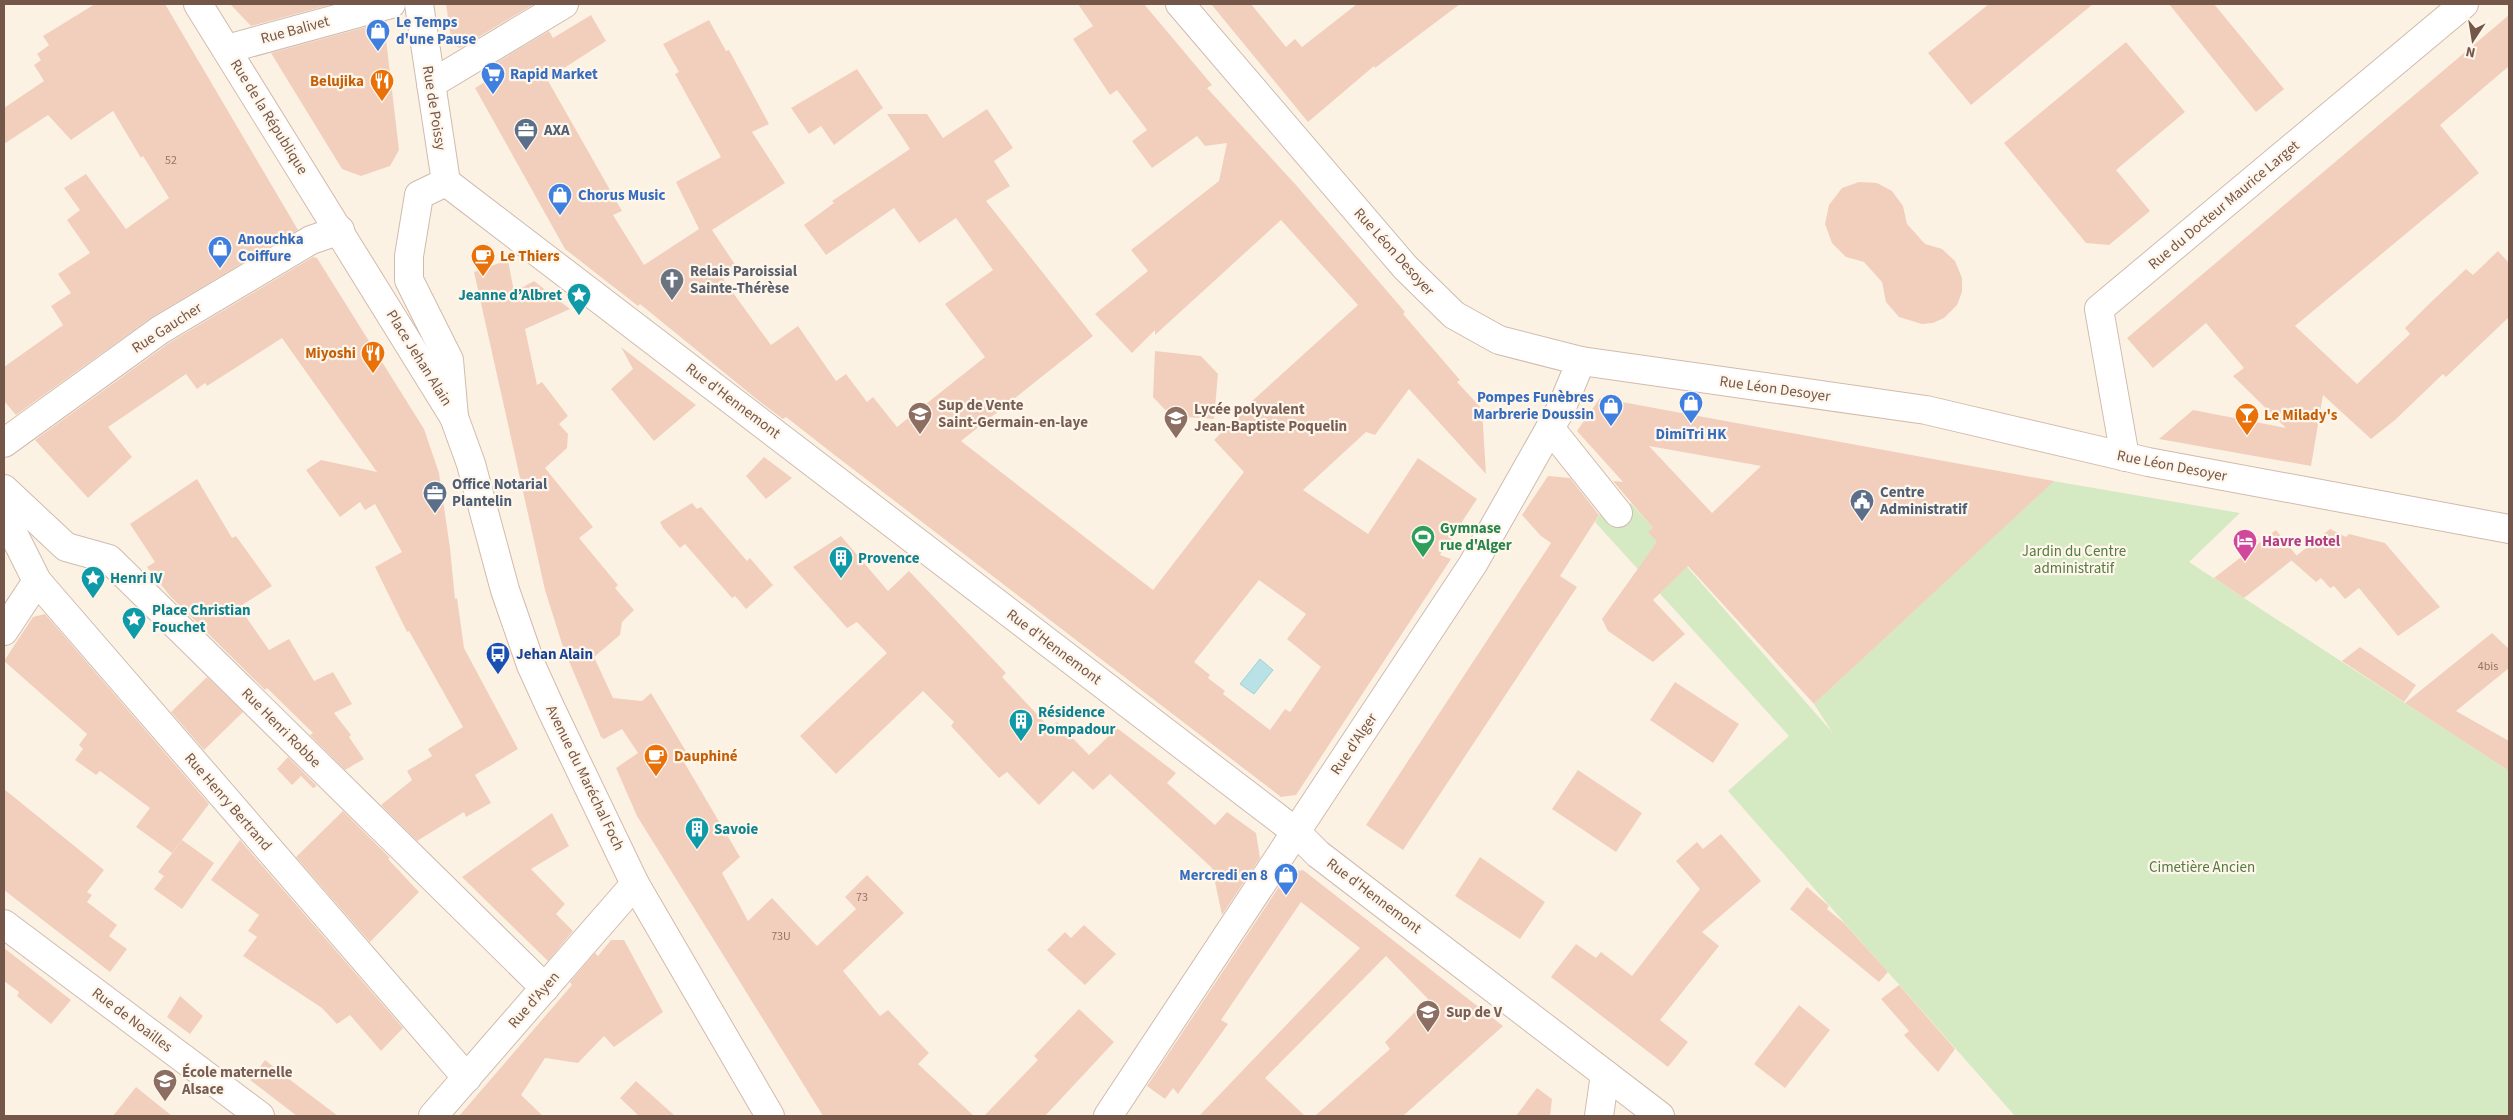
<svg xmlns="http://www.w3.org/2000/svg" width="2513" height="1120" font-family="'Source Sans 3',sans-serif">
<rect width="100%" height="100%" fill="#fcf2e4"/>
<polygon fill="#d5eac3" points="2053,481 2240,513 2189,562 2509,771 2509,1116 2015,1116 1728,791 1789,736 1595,522 1600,514 1607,521 1631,503 1832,732 1814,704"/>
<polygon fill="#b9e2e6" stroke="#9fd2d8" points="1260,659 1273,670 1254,694 1240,684"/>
<g fill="#f2cfbc" fill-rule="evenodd">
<polygon points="95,4 165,4 298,230 152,317 16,415 4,401 4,367 63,325 51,306 71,293 58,274 90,253 67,220 80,210 64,188 86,174 126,229 169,198 143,156 141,158 113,111 71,140 48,115 4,144 4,108 44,81 34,65 41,60 37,54 49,45 43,36"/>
<polygon points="230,4 333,4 251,26"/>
<polygon points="446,4 534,4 460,48 452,45"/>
<path d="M1078 4H1144L1212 85 1207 88 1296 185 1405 312 1403 314 1460 380 1457 382 1482 409 1486 474 1409 389 1375 435 1366 432 1303 490 1368 534 1418 458 1477 499 1440 555 1451 559 1296 795 1281 797 832 453 786 417 783 419 759 401 640 304 638 306 565 249 475 88 505 69 494 64 549 31 553 38 591 15 606 41 547 79 622 211 613 215 644 265 699 229 676 182 721 157 675 74 679 72 663 44 709 20 726 51 729 50 769 124 752 132 785 183 712 230 738 269 723 279 771 345 798 326 836 381 846 374 867 402 873 397 897 427 985 357 945 304 993 270 956 218 919 243 894 208 826 255 804 225 834 203 832 201 910 149 887 114H927L943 138 987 109 1013 148 994 161 1010 186 986 201 1093 336 961 441 1153 590 1244 472 1214 440 1233 421H1230L1358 305 1281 220 1155 335V330L1132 353 1095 314 1148 271 1131 250 1219 181 1227 143 1205 146 1197 136 1152 168 1132 141 1147 130 1117 90 1110 95 1073 39 1093 26ZM1259 580 1306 614 1287 639 1321 667 1290 712 1285 709 1270 730 1223 694 1225 691 1208 678 1210 675 1194 662Z"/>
<polygon points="1211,4 1251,4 1286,47 1295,39 1302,47 1357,4 1460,4 1375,68 1374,66 1308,122"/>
<polygon points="1989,4 2093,4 1971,105 1928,53"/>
<polygon points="2169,4 2214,4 2284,89 2256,112"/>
<polygon points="2509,15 2509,66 2440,125 2479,173 2295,326 2357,384 2410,334 2405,328 2428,305 2466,269 2473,275 2498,251 2509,263 2509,317 2446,377 2443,374 2395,420 2371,439 2323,395 2311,466 2159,439 2193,410 2286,428 2233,376 2244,368 2206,323 2153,368 2127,338"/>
<polygon points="384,22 399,150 390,166 361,176 342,169 271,53"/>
<polygon points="2126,42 2185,112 2116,170 2150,211 2109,245 2086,243 2004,143"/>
<polygon points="857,69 883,108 834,145 821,126 809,134 791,108"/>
<polygon points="1859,182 1877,183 1892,191 1903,206 1907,224 1925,244 1942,249 1955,261 1962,278 1962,292 1957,305 1944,318 1933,323 1922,324 1899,317 1886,302 1882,282 1864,262 1846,257 1832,243 1825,224 1829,205 1842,188"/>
<polygon points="313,257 317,258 424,429 439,473 450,548 455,599 457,598 464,648 518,749 475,775 491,803 466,817 464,812 417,841 381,805 412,780 407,771 432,756 428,749 463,727 409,631 407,632 375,567 402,552 375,504 365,510 360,502 340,517 306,470 321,460 377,472 282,338 207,386 205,383 197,389 186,374 108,427 132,457 88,498 35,440 169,343"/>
<polygon points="508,260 514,292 534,281 570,309 525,329 537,385 542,382 568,416 559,424 568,434 567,448 545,468 593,527 579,538 618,585 615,588 634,610 622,622 620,635 594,657 613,698 642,701 651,693 687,753 681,757 740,857 722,873 748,921 772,898 817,946 856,909 845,897 867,875 904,913 843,971 880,1016 888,1010 929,1053 918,1064 974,1116 823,1116 637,816 616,768 638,753 622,729 604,739 601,737 563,647 545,590 474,272"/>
<polygon points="621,347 696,405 654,441 611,389 633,369"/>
<polygon points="1155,351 1201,356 1218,374 1214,419 1171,416 1153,397"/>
<path d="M1600 398 2026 476 2054 481 1814 704 1688 566 1653 600 1685 634 1653 662 1608 631 1602 619 1657 542 1648 532 1653 528 1613 481 1623 482 1577 431ZM1649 446 1761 466 1712 513Z"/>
<polygon points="764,457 792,478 766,499 746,476"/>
<polygon points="1548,476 1570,478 1599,515 1560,576 1577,587 1403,850 1366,825 1551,543 1541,536 1522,515"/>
<polygon points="197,479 232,538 236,536 272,586 239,607 269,650 289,639 314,681 333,672 352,704 334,713 351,735 349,737 364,759 345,770 310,735 313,733 267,688 265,690 170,596 147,567 155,562 130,524"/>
<polygon points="692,503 697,509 701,507 747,561 750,558 773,585 746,609 735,596 732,598 685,544 680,548 663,528 660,522"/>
<polygon points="2330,529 2346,537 2349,534 2385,543 2440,607 2398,636 2359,588 2345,599 2334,586 2330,588 2321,578 2316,582 2291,560"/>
<polygon points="2276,530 2297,556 2244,598 2214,578"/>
<polygon points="841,536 888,591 909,571 1006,673 1002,677 1050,728 1057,722 1089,755 1117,728 1176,773 1167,783 1215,825 1227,812 1256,833 1260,858 1222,915 1212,868 1110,774 1093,790 1073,771 1039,805 1007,772 999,778 951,726 954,722 923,691 836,774 800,736 887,653 857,622 847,628 793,567"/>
<polygon points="45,614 209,804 172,853 136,827 150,808 100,771 96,775 75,760 83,749 79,745 87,734 4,661 33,617"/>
<polygon points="2492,633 2509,649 2509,668 2456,711 2509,741 2509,771 2405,703"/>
<polygon points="2360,647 2416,685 2404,702 2342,661"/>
<polygon points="207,677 243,712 204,750 171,712"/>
<polygon points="1675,682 1739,724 1713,763 1650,720"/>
<polygon points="288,757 317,786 313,788 301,776 292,785 277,769"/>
<polygon points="1578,770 1642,813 1616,852 1552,809"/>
<polygon points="4,789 104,870 87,892 92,895 87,902 117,925 109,936 127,949 110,972 4,890"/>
<polygon points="343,811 390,858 388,859 419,892 370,942 296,857"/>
<polygon points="552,813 569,846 531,869 565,904 556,914 573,931 548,961 462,877"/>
<polygon points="1721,834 1761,881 1702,932 1719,946 1660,1020 1688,1042 1668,1067 1551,977 1576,944 1596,958 1601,952 1632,976 1700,889 1676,861 1697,842 1703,849"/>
<polygon points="182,840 214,863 182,909 154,889 164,876 158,872"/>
<polygon points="240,840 403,1028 381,1051 350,1015 337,1024 322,1008 243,956 257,937 248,931 259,915 211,880"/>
<polygon points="1480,857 1545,902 1520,939 1455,896"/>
<polygon points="1303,870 1503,1026 1403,1116 1315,1116 1390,1049 1385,1042 1428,999 1386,956 1265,1078 1305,1116 1199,1116 1360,948 1301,902 1221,1020 1228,1024 1178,1094 1173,1088 1165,1099 1147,1086 1288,873"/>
<polygon points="1807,887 1829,906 1827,909 1844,923 1888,972 1879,982 1790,909"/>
<polygon points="1084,925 1116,954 1085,985 1047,950 1065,932 1071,938"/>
<polygon points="611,940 624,940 663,1012 614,1047 604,1036 578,1063 545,1058 521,1095 543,1116 459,1116 572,985 570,982 595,953 598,956"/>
<polygon points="4,948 71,1000 51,1024 17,996 19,992 4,981"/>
<polygon points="1899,985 1955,1049 1938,1072 1904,1035 1909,1031 1881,999"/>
<polygon points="180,996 203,1016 190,1034 167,1017"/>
<polygon points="1799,1005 1830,1030 1785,1088 1754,1064"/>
<polygon points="1079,1009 1114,1042 1045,1116 984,1116 1038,1060 1034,1056"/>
<polygon points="265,1060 285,1076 338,1116 297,1116 250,1080"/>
<polygon points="636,1081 675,1116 639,1116 620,1098"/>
<polygon points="136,1087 172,1116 113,1116"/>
<polygon points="1537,1088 1552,1099 1550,1116 1516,1116"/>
</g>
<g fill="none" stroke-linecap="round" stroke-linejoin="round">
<defs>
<g id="street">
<polyline points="419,4 446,182"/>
<polyline points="227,49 391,4"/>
<polyline points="431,84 564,4"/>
<polyline points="446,182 1296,832 1318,854 1660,1116"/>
<polyline points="446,182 419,195 409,256 409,280 449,360 454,417"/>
<polyline points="1550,428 1618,513"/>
<polyline points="4,443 160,330 311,240 340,230"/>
<polyline points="2125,457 2099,309 2464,4"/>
<polyline points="4,489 66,547 109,559 545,988"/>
<polyline points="4,515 37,581 467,1078"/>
<polyline points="4,631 37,581"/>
<polyline points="4,924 260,1116"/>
<polyline points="433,1116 635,884"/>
<polyline points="1108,1116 1473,564 1562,407 1581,361 1499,340 1454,315 1405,267 1180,4"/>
<polyline points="1599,1116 1605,1074"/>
</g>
<g id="secondary">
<polyline points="198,4 454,417 471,464 505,590 531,665 551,709 635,884 770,1116"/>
<polyline points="1581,361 1926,410 2148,462 2509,529"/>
</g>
</defs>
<use href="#street" stroke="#d0bbae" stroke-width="30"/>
<use href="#secondary" stroke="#d3baab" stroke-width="30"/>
<use href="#street" stroke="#fff" stroke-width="28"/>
<use href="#secondary" stroke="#fff" stroke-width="28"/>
</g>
<defs>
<symbol id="shop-pin" viewBox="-11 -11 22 30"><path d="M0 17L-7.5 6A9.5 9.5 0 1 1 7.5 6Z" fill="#3f7fe0" stroke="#fff6eb"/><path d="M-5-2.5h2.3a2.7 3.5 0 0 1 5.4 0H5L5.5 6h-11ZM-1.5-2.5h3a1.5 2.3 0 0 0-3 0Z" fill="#fff"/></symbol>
<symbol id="supermarket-pin" viewBox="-11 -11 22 30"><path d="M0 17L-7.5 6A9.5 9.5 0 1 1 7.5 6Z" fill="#3f7fe0" stroke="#fff6eb"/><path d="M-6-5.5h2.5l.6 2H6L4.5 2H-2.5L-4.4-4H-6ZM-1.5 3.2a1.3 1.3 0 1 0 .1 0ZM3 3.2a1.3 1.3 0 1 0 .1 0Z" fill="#fff"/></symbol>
<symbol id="restaurant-pin" viewBox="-11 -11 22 30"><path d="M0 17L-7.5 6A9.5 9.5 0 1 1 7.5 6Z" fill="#e8710a" stroke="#fff6eb"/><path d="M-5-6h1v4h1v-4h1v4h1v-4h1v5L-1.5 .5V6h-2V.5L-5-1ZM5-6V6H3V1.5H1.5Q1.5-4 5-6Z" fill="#fff"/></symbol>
<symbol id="office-pin" viewBox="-11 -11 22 30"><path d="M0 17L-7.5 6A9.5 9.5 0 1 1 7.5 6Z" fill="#5c6f8a" stroke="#fff6eb"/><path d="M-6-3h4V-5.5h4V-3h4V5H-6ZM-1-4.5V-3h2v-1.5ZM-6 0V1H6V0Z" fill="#fff"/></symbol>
<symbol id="cafe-pin" viewBox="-11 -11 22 30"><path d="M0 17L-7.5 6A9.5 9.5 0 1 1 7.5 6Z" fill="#e8710a" stroke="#fff6eb"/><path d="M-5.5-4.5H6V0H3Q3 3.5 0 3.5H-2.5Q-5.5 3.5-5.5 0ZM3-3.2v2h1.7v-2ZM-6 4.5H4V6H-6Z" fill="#fff"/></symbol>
<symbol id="church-pin" viewBox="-11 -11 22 30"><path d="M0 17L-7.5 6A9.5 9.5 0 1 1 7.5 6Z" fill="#6b7280" stroke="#fff6eb"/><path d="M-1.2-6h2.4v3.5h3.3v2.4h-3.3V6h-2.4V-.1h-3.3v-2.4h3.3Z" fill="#fff"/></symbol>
<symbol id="sight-pin" viewBox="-11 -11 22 30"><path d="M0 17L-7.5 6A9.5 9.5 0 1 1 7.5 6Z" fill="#0f9aa8" stroke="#fff6eb"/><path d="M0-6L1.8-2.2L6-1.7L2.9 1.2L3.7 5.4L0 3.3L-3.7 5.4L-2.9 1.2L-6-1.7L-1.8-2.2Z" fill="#fff"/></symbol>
<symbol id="university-pin" viewBox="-11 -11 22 30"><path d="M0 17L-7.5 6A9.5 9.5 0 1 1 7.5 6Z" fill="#8d6e63" stroke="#fff6eb"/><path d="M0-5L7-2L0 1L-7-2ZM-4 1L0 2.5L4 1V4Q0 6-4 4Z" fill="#fff"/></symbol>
<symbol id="bar-pin" viewBox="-11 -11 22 30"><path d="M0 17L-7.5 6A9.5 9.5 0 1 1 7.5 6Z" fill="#e8710a" stroke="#fff6eb"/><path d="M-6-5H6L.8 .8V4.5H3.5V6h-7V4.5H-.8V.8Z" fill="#fff"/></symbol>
<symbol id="school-pin" viewBox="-11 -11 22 30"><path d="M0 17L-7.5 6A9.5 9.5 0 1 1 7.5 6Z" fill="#8d6e63" stroke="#fff6eb"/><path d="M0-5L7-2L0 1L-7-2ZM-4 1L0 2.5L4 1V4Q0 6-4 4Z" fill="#fff"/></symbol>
<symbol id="civic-pin" viewBox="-11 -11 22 30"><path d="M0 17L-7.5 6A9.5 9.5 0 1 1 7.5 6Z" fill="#5c6f8a" stroke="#fff6eb"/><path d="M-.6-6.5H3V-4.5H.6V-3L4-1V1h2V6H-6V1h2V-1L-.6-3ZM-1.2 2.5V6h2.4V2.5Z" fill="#fff"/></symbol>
<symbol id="stadium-pin" viewBox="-11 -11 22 30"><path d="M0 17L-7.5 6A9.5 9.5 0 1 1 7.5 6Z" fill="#2e9e5b" stroke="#fff6eb"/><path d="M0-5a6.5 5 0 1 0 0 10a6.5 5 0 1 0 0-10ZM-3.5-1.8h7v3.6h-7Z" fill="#fff"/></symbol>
<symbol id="hotel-pin" viewBox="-11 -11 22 30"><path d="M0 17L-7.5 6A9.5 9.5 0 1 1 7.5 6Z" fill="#d1479c" stroke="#fff6eb"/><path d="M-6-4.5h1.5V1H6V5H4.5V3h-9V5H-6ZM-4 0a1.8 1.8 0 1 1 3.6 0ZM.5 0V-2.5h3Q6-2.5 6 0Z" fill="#fff"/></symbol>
<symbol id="building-pin" viewBox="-11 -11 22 30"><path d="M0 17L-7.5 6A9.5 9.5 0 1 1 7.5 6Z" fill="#0f9aa8" stroke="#fff6eb"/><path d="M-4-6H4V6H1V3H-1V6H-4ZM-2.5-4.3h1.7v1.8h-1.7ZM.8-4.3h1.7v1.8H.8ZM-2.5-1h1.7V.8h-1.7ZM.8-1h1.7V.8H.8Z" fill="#fff"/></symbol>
<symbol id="bus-pin" viewBox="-11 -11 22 30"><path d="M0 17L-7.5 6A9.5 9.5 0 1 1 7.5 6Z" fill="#1a4fb4" stroke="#fff6eb"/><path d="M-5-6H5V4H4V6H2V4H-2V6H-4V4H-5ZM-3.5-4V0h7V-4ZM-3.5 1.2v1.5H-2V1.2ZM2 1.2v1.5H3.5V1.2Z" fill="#fff"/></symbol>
</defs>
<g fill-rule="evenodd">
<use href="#shop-pin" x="364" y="17" width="28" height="38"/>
<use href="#supermarket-pin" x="479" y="60" width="28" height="38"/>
<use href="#restaurant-pin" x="368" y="67" width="28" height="38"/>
<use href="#office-pin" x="512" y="116" width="28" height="38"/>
<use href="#shop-pin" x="546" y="181" width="28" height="38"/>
<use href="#shop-pin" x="206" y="234" width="28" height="38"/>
<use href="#cafe-pin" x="469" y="242" width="28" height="38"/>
<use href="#church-pin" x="658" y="266" width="28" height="38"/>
<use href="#sight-pin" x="565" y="281" width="28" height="38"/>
<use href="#restaurant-pin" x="359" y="339" width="28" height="38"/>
<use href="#shop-pin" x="1677" y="389" width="28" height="38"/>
<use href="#shop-pin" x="1597" y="392" width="28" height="38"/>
<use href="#university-pin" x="906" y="400" width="28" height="38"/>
<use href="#bar-pin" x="2233" y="401" width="28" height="38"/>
<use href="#school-pin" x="1162" y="404" width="28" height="38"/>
<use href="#office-pin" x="421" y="479" width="28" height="38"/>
<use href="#civic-pin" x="1848" y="487" width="28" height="38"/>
<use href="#stadium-pin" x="1409" y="523" width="28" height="38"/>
<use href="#hotel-pin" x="2231" y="527" width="28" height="38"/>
<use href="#building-pin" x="827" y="544" width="28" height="38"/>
<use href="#sight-pin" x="79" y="564" width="28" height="38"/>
<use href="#sight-pin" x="120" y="605" width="28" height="38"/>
<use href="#bus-pin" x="484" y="640" width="28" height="38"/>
<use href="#building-pin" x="1007" y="707" width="28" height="38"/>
<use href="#cafe-pin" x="642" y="742" width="28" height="38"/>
<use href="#building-pin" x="683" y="815" width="28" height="38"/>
<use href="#shop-pin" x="1272" y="861" width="28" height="38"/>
<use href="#university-pin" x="1414" y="998" width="28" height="38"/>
<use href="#school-pin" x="151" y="1067" width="28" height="38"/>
</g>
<g text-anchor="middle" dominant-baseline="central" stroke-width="4.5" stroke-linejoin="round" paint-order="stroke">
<g font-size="12" fill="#947566">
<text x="171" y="160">52</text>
<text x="2488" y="666">4bis</text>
<text x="862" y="897">73</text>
<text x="781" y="936">73U</text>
</g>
<g font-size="15" font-weight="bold" fill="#366cbe" stroke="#fff6eb" text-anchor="start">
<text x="396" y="22">Le Temps<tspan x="396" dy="17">d'une Pause</tspan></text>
<text x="510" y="74">Rapid Market</text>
<text x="578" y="195">Chorus Music</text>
<text x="238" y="239">Anouchka<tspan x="238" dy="17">Coiffure</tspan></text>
<text x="1594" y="397" text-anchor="end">Pompes Funèbres<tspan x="1594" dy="17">Marbrerie Doussin</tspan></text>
<text x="1691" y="434" text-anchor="middle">DimiTri HK</text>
<text x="1268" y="875" text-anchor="end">Mercredi en 8</text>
</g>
<g font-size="15" fill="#75574a" stroke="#fff6eb">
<text transform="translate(295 30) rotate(-15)">Rue Balivet</text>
<text transform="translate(434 108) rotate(81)">Rue de Poissy</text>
<text transform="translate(269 117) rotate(58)">Rue de la République</text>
<text transform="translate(2224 205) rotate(-40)">Rue du Docteur Maurice Larget</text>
<text transform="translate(1394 252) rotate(48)">Rue Léon Desoyer</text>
<text transform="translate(167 328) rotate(-33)">Rue Gaucher</text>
<text transform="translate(419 358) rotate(58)">Place Jehan Alain</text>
<text transform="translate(1775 389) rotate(8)">Rue Léon Desoyer</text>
<text transform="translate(733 401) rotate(37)">Rue d'Hennemont</text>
<text transform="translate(2172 466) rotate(11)">Rue Léon Desoyer</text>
<text transform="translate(1054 647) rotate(37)">Rue d'Hennemont</text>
<text transform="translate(281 728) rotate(45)">Rue Henri Robbe</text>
<text transform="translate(1354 744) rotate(-56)">Rue d'Alger</text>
<text transform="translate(585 778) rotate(64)">Avenue du Maréchal Foch</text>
<text transform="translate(228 802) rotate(49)">Rue Henry Bertrand</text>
<text transform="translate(1374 896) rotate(37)">Rue d'Hennemont</text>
<text transform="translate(534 1000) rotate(-49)">Rue d'Ayen</text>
<text transform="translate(132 1020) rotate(37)">Rue de Noailles</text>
</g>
<g font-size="15" font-weight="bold" fill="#c56008" stroke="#fff6eb" text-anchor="start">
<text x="364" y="81" text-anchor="end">Belujika</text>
<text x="500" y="256">Le Thiers</text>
<text x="356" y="353" text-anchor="end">Miyoshi</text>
<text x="2264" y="415">Le Milady's</text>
<text x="674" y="756">Dauphiné</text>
</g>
<g font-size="15" font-weight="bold" fill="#4e5e75" stroke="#fff6eb" text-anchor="start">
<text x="544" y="130">AXA</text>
<text x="452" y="484">Office Notarial<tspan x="452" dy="17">Plantelin</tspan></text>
<text x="1880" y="492">Centre<tspan x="1880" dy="17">Administratif</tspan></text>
</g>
<g font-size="15" font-weight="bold" fill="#5b616d" stroke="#fff6eb" text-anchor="start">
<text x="690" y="271">Relais Paroissial<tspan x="690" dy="17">Sainte-Thérèse</tspan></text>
</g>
<g font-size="15" font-weight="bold" fill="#0d838f" stroke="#fff6eb" text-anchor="start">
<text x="562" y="295" text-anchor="end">Jeanne d’Albret</text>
<text x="858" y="558">Provence</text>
<text x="110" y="578">Henri IV</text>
<text x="152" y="610">Place Christian<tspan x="152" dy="17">Fouchet</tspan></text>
<text x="1038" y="712">Résidence<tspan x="1038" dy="17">Pompadour</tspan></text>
<text x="714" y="829">Savoie</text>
</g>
<g font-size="15" font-weight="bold" fill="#785e54" stroke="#fff6eb" text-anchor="start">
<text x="938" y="405">Sup de Vente<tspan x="938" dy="17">Saint-Germain-en-laye</tspan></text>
<text x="1194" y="409">Lycée polyvalent<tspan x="1194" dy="17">Jean-Baptiste Poquelin</tspan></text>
<text x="1446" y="1012">Sup de V</text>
<text x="182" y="1072">École maternelle<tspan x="182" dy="17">Alsace</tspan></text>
</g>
<g font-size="15" font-weight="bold" fill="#27864d" stroke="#fff6eb" text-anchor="start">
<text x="1440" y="528">Gymnase<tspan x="1440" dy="17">rue d'Alger</tspan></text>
</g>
<g font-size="15" font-weight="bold" fill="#b23c85" stroke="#fff6eb" text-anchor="start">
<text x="2262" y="541">Havre Hotel</text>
</g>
<g font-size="15" fill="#557b42" stroke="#fff6eb">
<text x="2074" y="551">Jardin du Centre<tspan x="2074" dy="17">administratif</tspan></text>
<text x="2202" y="867">Cimetière Ancien</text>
</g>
<g font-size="15" font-weight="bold" fill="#164399" stroke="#fff6eb" text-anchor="start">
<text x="516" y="654">Jehan Alain</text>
</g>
</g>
<rect width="2513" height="1120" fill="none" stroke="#75574a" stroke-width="10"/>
<g transform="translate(2473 40) rotate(192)" stroke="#fff6eb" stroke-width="4" paint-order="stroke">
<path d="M0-4L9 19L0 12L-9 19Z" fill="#75574a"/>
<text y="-8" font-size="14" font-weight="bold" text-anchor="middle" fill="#75574a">N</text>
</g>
</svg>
